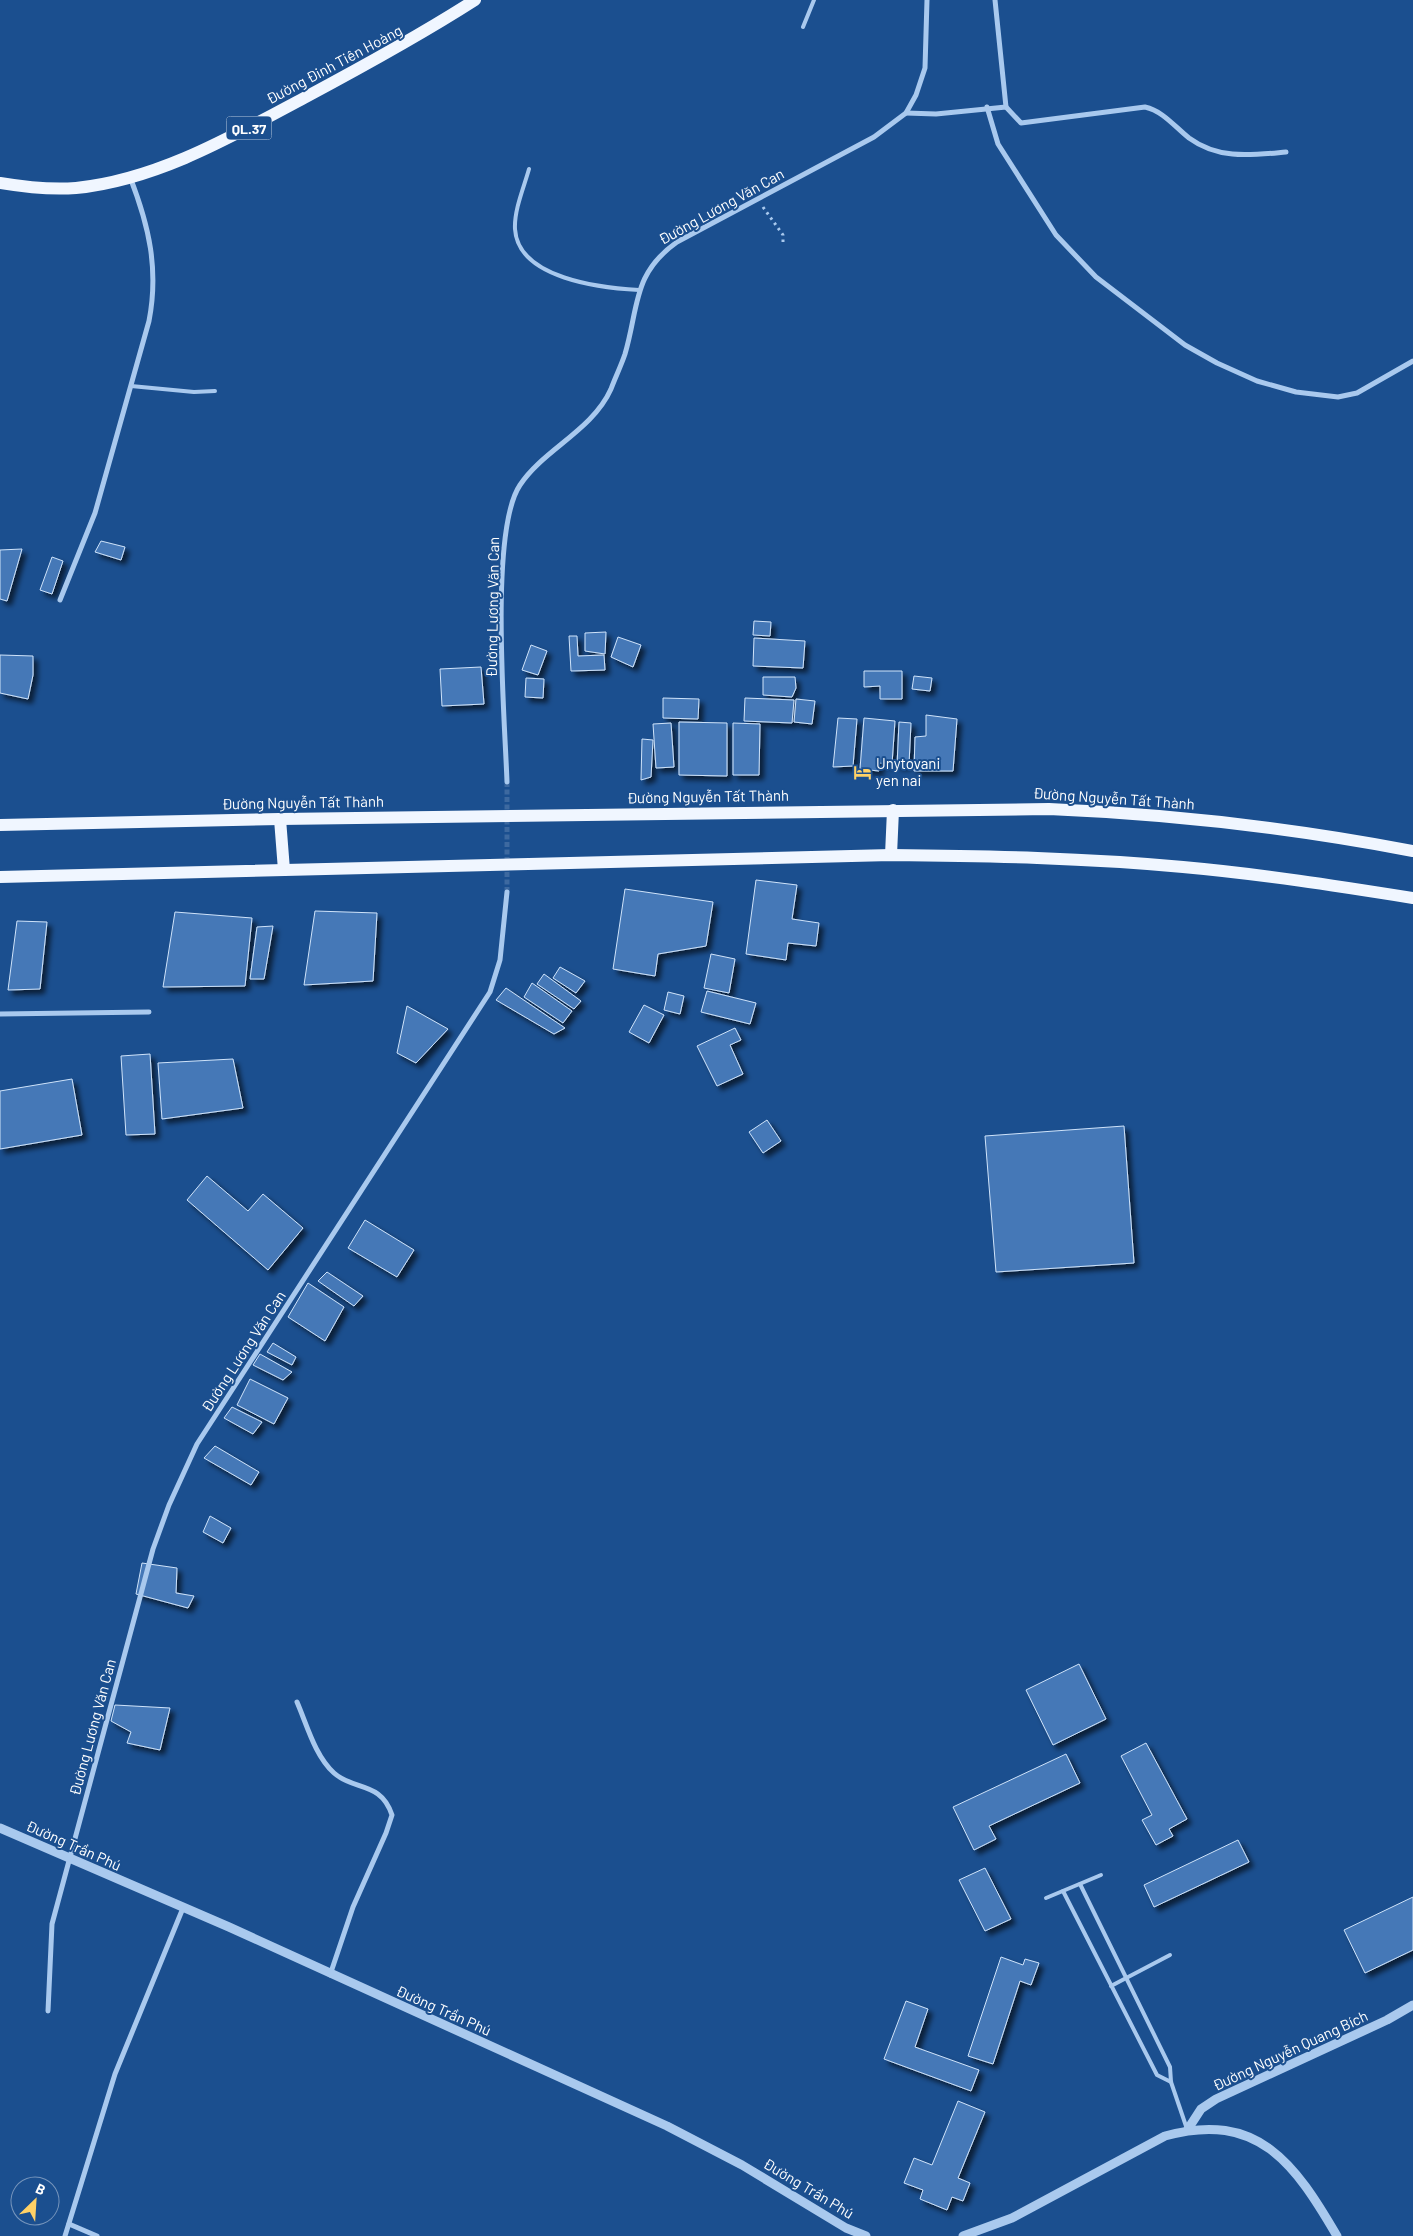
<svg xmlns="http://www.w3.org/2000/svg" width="1413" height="2236" font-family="Barlow,sans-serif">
<defs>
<filter id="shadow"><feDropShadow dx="4.5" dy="4.5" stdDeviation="2.5" flood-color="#0009"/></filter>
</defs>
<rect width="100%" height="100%" fill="#1b4f8f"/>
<g fill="#4478b7" stroke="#cfe3fa" filter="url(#shadow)">
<polygon points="101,541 125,547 121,560 95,552"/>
<polygon points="22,549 7,601 0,599 0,550"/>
<polygon points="52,557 63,561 52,594 40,590"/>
<polygon points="754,621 771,622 770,636 753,635"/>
<polygon points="606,632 605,654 585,651 585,633"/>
<polygon points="569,636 577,636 578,656 604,655 605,670 571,671"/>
<polygon points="618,637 641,645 633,667 611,657"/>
<polygon points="754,638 805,641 803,668 753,666"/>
<polygon points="531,645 547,651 538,675 522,670"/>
<polygon points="0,655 33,656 33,675 28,699 0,693"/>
<polygon points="481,667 484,704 442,706 440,669"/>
<polygon points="864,671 902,671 902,699 880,699 880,686 864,687"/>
<polygon points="914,676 932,678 930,691 912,689"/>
<polygon points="763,677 795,677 796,688 792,697 763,695"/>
<polygon points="526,678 544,679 543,698 525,697"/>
<polygon points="663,698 699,699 698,719 663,718"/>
<polygon points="745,698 794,700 792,723 744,721"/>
<polygon points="796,699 815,701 812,724 794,722"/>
<polygon points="926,715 957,719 953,771 914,771 915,737 926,736"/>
<polygon points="838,718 857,719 853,766 833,767"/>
<polygon points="864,718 895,721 892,764 879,763 879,771 860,769"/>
<polygon points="679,722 727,723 727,776 679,775"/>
<polygon points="899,722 911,723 909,764 897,766"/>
<polygon points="671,723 674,767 656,768 653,724"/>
<polygon points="733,723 760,724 759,775 733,775"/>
<polygon points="642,739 653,740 651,777 641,780"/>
<polygon points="756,880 797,885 792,919 819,923 816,946 788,943 786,960 746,954"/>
<polygon points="625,889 713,902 706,946 658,954 655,976 613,969"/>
<polygon points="315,911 377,913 373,981 304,985"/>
<polygon points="175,912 252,918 245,986 163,987"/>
<polygon points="17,921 47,922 40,989 8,990"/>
<polygon points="273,926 264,979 250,979 257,927"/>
<polygon points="711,954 735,959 729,993 704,988"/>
<polygon points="560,967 585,981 576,993 553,978"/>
<polygon points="544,974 581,1001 574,1009 537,984"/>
<polygon points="532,983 572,1011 563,1023 524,997"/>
<polygon points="506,988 565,1028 554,1034 496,1000"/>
<polygon points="707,991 756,1003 750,1024 701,1012"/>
<polygon points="668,992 684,996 680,1014 664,1010"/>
<polygon points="644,1005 664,1015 649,1043 629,1032"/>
<polygon points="407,1006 448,1029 416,1063 397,1053"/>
<polygon points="735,1028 741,1040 730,1045 743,1074 717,1086 697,1046"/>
<polygon points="150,1054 155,1134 126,1135 121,1056"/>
<polygon points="233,1059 243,1108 162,1119 158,1063"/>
<polygon points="72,1079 82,1135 0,1149 0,1091"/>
<polygon points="767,1120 781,1141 763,1153 749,1132"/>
<polygon points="1124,1126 1134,1263 996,1272 985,1136"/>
<polygon points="207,1176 248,1211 263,1194 303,1228 268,1270 187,1200"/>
<polygon points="365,1220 414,1250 397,1277 348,1248"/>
<polygon points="327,1272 363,1296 354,1306 318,1281"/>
<polygon points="308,1283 344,1307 325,1341 288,1317"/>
<polygon points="273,1343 296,1357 292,1365 267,1352"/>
<polygon points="260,1354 292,1372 283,1380 253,1365"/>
<polygon points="250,1379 288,1398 274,1424 237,1405"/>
<polygon points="232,1407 262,1422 253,1434 224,1418"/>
<polygon points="215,1446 259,1472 251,1485 204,1458"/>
<polygon points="210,1516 231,1528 223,1543 203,1532"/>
<polygon points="142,1563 177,1568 176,1593 194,1596 188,1608 136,1594"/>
<polygon points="1079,1664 1106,1719 1053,1745 1026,1690"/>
<polygon points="115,1705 170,1708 160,1750 127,1743 131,1732 111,1721"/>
<polygon points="1146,1743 1187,1819 1169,1829 1173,1836 1156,1845 1142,1820 1152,1815 1121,1756"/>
<polygon points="1066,1754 1080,1783 989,1826 996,1839 974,1850 953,1807"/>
<polygon points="1238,1840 1249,1862 1154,1907 1144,1885"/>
<polygon points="985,1868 1011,1919 985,1931 959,1880"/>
<polygon points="1413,1897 1413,1950 1365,1973 1344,1930"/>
<polygon points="1001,1957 1023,1965 1025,1959 1039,1963 1031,1985 1020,1981 993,2064 968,2056"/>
<polygon points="906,2001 928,2009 915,2047 979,2070 971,2091 884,2059"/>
<polygon points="958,2101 985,2112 958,2178 970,2183 963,2201 952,2197 947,2210 920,2199 923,2190 904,2183 914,2158 932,2165"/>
</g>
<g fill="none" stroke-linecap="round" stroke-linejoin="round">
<polyline stroke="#3d69a0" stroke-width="5" stroke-dasharray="5 2.5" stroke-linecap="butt" points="507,782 507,892"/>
<polyline stroke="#a9c9ee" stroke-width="3" stroke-dasharray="2.5 4" stroke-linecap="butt" points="763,207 783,235 783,246"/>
<g stroke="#a9c9ee" stroke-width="4">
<polyline points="803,27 814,0"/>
<path d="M529 169C524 187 514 210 515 229 518 279 602 288 639 290"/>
<polyline points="131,386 194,392 215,391"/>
<polyline points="1063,1891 1157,2075 1171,2082 1170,2067 1080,1884"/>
<polyline points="1046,1898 1101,1875"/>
<polyline points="1111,1986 1170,1955"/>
<polyline points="1171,2082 1187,2129"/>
</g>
<g stroke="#a9c9ee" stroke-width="5">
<polyline points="995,0 1006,107"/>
<polyline points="987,107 998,144 1056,235 1096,277 1185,345 1217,363 1257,381 1296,392 1338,397 1357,393 1413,361"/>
<path d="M906 113 936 114 1006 107 1021 123 1145 107C1163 111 1175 127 1189 138 1219 160 1252 155 1286 152"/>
<path d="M60 600 95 513 149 321C159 269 149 226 130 177"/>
<path d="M507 782C505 721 489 531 520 485 544 449 592 431 611 389 615 378 621 366 625 354 639 307 632 274 677 242L874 137 906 113 916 95 925 68 927 0"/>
<polyline points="0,1014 149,1012"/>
<path d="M297 1702C307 1725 315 1756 334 1773 354 1791 381 1781 392 1815L386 1833 353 1907 330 1975"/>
<polyline points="48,2011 52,1924 153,1549 169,1505 197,1444 490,992 500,960 507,892"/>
<polyline points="69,2224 97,2236"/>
<polyline points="65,2236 115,2074 183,1908"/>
</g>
<g stroke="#a9c9ee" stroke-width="9">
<polyline points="0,1828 229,1927 667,2126 742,2165 846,2228 866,2236"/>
<polyline points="1188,2129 1201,2109 1216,2099 1387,2020 1413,2005"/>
<path d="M963 2236 1012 2218 1165 2136C1258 2110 1295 2164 1337 2236"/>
</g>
<g stroke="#f0f6ff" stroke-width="12">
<path d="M0 183C24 187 51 190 76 188 157 180 233 136 304 98 362 67 419 36 475 0"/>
<polyline points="280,819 284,870"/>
<path d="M0 825 280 819 1049 809C1170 814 1293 828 1413 851"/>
<polyline points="891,855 893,810"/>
<path d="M0 877 891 855C989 856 1086 858 1183 867 1261 874 1337 886 1413 898"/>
</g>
</g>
<defs>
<symbol id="hotel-bare" viewBox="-9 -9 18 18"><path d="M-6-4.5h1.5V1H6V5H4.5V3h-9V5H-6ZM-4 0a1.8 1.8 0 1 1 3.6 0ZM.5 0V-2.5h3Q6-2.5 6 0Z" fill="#ffd166" stroke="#1b4f8f" stroke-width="2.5" paint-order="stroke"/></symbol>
</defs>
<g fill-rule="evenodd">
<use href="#hotel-bare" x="850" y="760" width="25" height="25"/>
</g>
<g text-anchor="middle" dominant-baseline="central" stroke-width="4" stroke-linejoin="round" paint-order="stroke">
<rect fill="#1b4f8f" stroke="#bbcadd" stroke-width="1" x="226.5" y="116.5" width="45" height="23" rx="4"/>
<g font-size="14" font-weight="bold" fill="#fff">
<text x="249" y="128">QL.37</text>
</g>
<g font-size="15" fill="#fff" stroke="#1b4f8f">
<text transform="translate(334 64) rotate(-28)">Đường Đinh Tiên Hoàng</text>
<text transform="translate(721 206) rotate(-29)">Đường Lương Văn Can</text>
<text transform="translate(492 607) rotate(-89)">Đường Lương Văn Can</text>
<text transform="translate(708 796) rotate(-1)">Đường Nguyễn Tất Thành</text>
<text transform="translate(1114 798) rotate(4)">Đường Nguyễn Tất Thành</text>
<text transform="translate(303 802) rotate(-1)">Đường Nguyễn Tất Thành</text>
<text transform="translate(243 1351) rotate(-57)">Đường Lương Văn Can</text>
<text transform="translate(92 1727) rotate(-75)">Đường Lương Văn Can</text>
<text transform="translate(74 1845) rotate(24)">Đường Trần Phú</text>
<text transform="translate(444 2010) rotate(24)">Đường Trần Phú</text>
<text transform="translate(1290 2050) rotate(-25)">Đường Nguyễn Quang Bích</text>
<text transform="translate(809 2188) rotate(31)">Đường Trần Phú</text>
</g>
<g font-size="15" fill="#fff" stroke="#1b4f8f" text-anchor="start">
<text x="876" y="763">Unytovani<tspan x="876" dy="17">yen nai</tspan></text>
</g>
</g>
<g transform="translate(35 2201) rotate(25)"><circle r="24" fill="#1b4f8f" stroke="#7695bc"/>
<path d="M0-4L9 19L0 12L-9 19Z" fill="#ffd166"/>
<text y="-8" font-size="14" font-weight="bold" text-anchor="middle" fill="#ffffff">B</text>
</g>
</svg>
